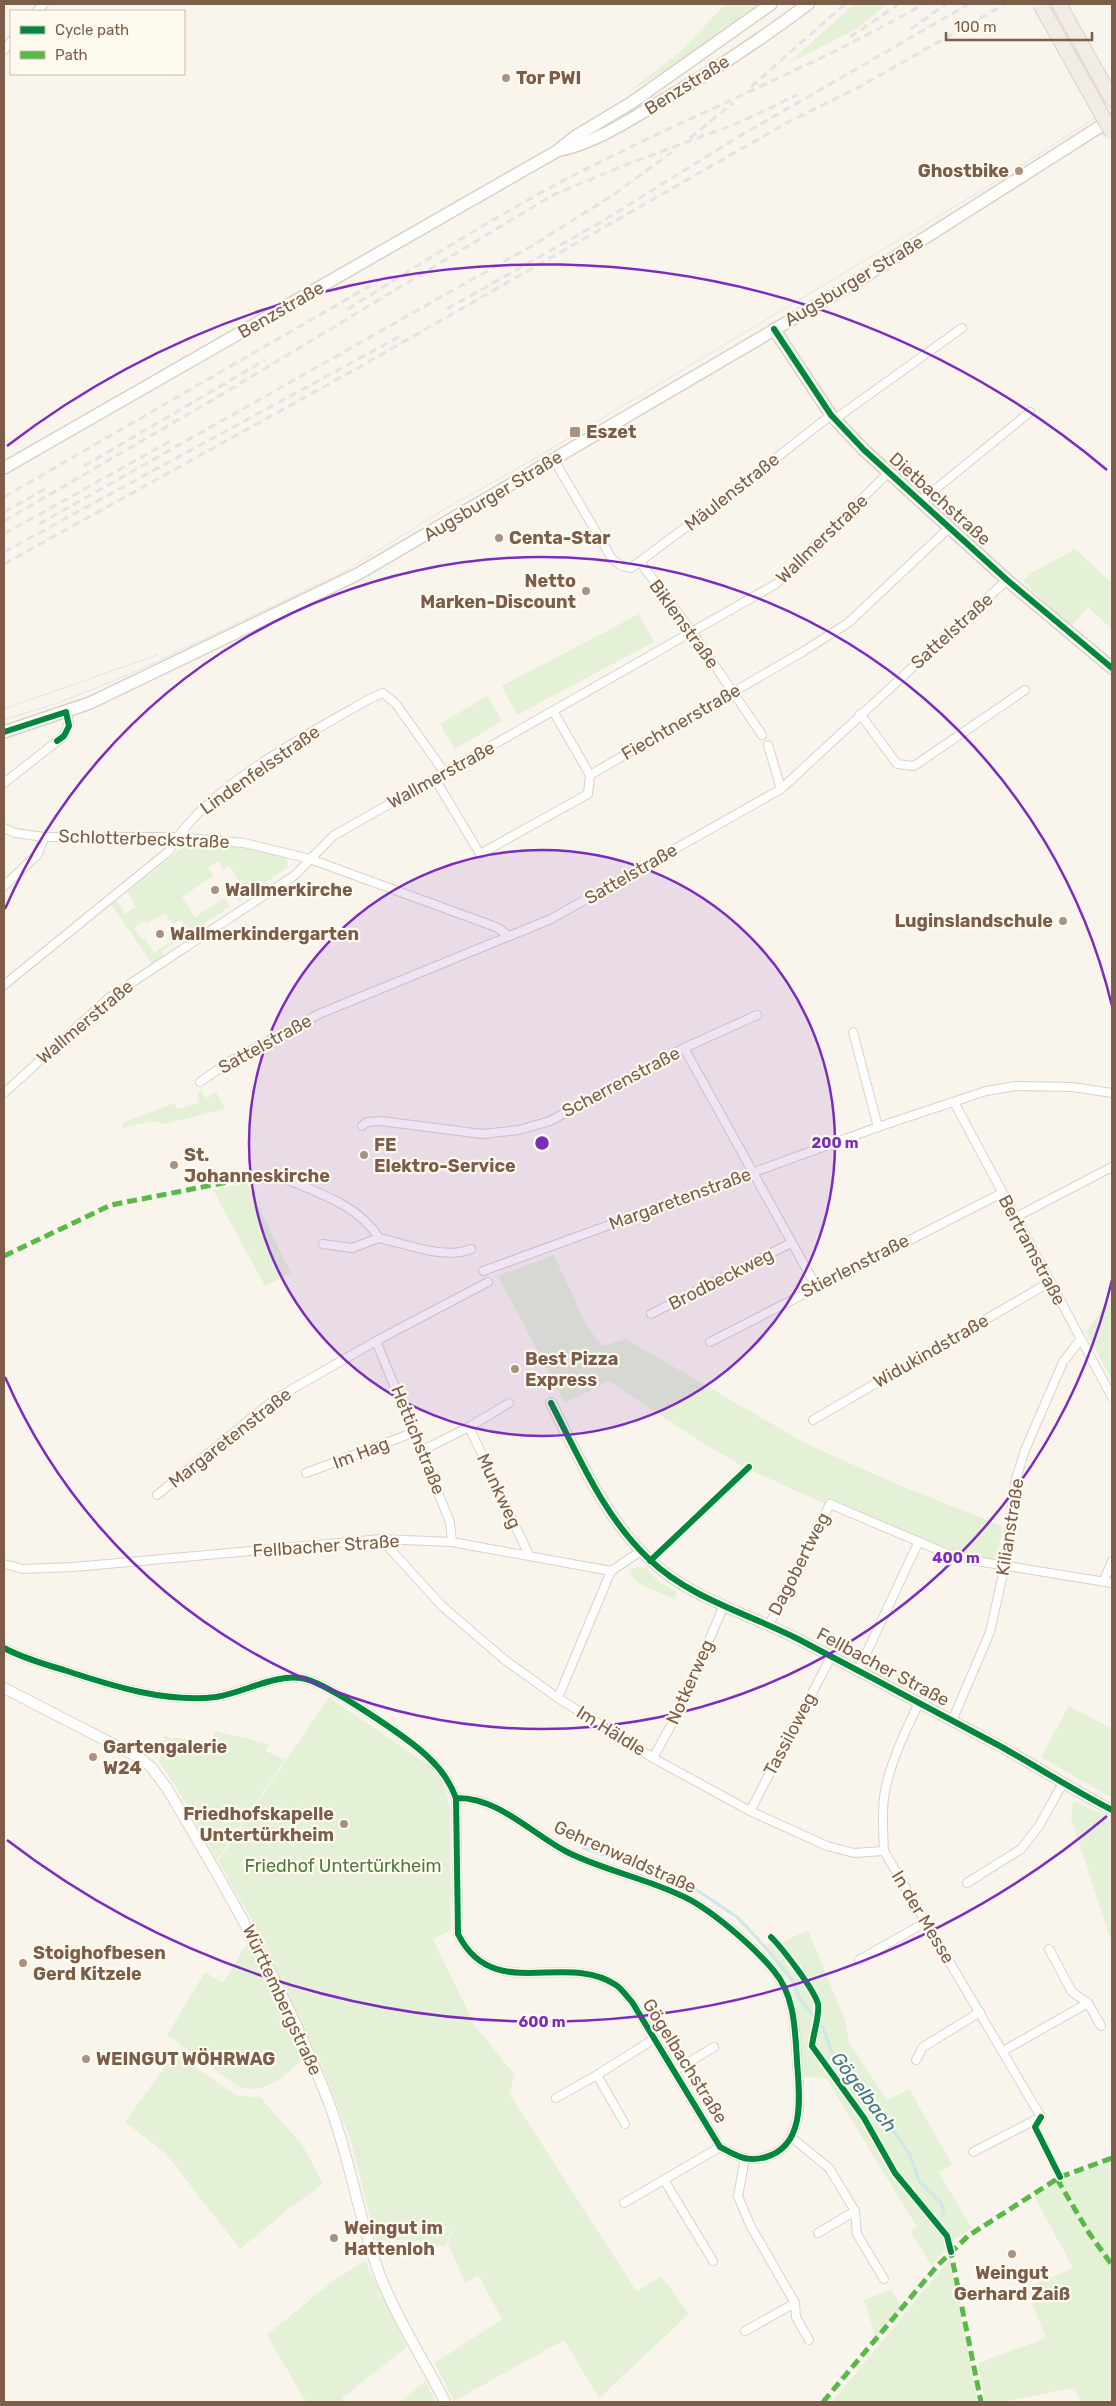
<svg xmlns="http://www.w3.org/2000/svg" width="1116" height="2406" font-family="Rubik,sans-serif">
<rect width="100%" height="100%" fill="#f9f5ed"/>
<g fill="#e4f1d6">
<polygon points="726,4 762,4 686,58 627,93 680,52"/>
<polygon points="854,4 887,4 856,29 789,63"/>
<polygon points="1075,549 1112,583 1112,629 1088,607 1071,627 1023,581 1030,574"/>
<polygon points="639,614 654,642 517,715 502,686"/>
<polygon points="487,696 502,721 455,749 440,724"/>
<polygon points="222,843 286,857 288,867 239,901 233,893 242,887 229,866 223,869 218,861 208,868 213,876 182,897 195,917 225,898 230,906 190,933 181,920 173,924 165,913 146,924 144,921 134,928 142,940 145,939 154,953 186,932 187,934 162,951 165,957 153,965 111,904 117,901 125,914 136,907 128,892 186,845"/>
<polygon points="201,1091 206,1098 216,1092 225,1109 164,1124 154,1121 122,1128 122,1123 175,1103 177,1109 200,1103 197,1094"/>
<polygon points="247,1183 291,1273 265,1286 213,1190"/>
<path d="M554 1255 587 1327 603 1346 626 1339 805 1443 894 1483 1002 1526 999 1549 994 1560H970C896 1532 822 1505 751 1470 701 1445 656 1411 609 1381L565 1403 498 1276Z"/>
<polygon points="1112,1296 1112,1380 1086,1332"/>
<polygon points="637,1567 646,1568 658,1581 677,1592 674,1599 638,1583 630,1574 631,1570"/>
<polygon points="329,1697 437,1771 445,1788 450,1808 451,1930 433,1939 475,2026 515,2075 509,2093 637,2292 661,2276 689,2314 599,2398 564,2340 454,2401 435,2363 502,2319 478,2275 465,2283 448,2243 496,2127 460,2216 445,2246 405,2240 376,2241 350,2138 320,2062 254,1924 218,1861"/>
<polygon points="1069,1706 1112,1729 1112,1798 1041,1757"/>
<polygon points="215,1731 269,1744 266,1751 285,1760 217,1860 175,1785 159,1762 164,1736 212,1743"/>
<polygon points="1073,1801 1112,1818 1112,1944 1071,1818"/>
<polygon points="808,1930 845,2020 849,2042 887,2100 909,2089 952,2164 939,2173 972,2228 953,2241 932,2266 910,2231 917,2227 826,2078 803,2077 796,2001 790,1983 765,1948 776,1936 781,1943"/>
<path d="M247 1943 265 1976 302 2060C284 2076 265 2095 239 2087L167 2035 205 1972 223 1983Z"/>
<polygon points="175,2053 237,2096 260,2097 303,2146 323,2184 291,2207 240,2249 166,2154 125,2122"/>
<polygon points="1112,2160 1112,2402 1081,2402 1074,2388 1002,2402 985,2402 978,2363 1046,2338 1026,2288 1073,2268 1034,2196 1061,2180"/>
<polygon points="950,2259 978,2402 832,2402"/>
<polygon points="365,2261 407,2347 342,2398 345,2402 306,2402 267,2335 333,2281"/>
<polygon points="891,2290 902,2308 876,2339 864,2300"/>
<polygon points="425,2381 436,2402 401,2402"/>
</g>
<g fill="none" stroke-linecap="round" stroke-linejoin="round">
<polyline stroke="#cde7eb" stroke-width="3" points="583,1848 676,1879 695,1889 737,1917 757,1938 791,1978 800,1999 823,2028 832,2053 848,2069 863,2095 884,2117 910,2155 919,2181 941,2203 944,2214"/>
<defs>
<g id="minor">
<polyline points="37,11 44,4"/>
<polyline points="4,50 11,41"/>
<polyline points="835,419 962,328"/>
<polyline points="554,460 612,559 622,566 631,568 725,498 831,415"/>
<polyline points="921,501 1030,412"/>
<polyline points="640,562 692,632 762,735"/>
<polyline points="553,711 590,775"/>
<polyline points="860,714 897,764 914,766 1025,690"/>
<polyline points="768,745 781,789"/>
<polyline points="435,779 480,854 588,794 590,775 804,651 848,623 950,527"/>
<polyline points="4,783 64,736 69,722 66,712"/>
<polyline points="4,828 15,833 44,837 176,837 244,843 310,859 496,927 509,936"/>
<polyline points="4,886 38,854 44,837"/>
<path d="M4 985 169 851C202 789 310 733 371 698L383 693 396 704 445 773"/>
<polyline points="853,1032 878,1127"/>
<polyline points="684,1048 816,1286"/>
<polyline points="200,1082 227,1063 319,1014 551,919 781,789 1007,580"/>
<polyline points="4,1093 110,997 295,875 333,836 776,584 888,473"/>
<polyline points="954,1102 1112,1397"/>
<polyline points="362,1126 367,1122 381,1121 482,1134 519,1130 550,1121 684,1048 757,1015"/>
<path d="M281 1177C316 1192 359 1205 379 1238 406 1244 446 1260 471 1249"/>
<polyline points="1016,1217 1112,1167"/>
<polyline points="323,1244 352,1248 379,1238"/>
<polyline points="483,1271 878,1127 986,1091 1015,1086 1072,1087 1112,1093"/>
<polyline points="651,1314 791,1243"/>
<polyline points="376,1341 450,1522 452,1542"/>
<polyline points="710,1342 1002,1193"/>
<polyline points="813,1420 1050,1282"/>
<polyline points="469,1427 529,1555"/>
<polyline points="423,1450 469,1427 509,1403"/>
<polyline points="306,1473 415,1432"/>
<polyline points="157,1495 275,1399 376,1341 488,1282"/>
<polyline points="381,1539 442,1606 505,1660 558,1698 653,1758 750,1811 827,1846 854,1853 884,1851"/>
<polyline points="4,1564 23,1569 74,1567 381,1539 452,1542 611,1571 641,1551"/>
<polyline points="1103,1582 1112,1561"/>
<polyline points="769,1625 830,1504 950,1555 970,1560 1112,1583"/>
<path d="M4 1648C23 1658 43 1664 64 1670 112 1686 166 1703 216 1697 242 1693 276 1674 301 1678 325 1681 411 1740 429 1758 442 1770 450 1782 456 1798L458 1934C493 2004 565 1951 616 1985 622 1989 627 1997 632 2002L720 2147C728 2151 736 2156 744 2158 752 2160 759 2159 766 2157 807 2145 799 2093 797 2061 795 2030 795 1996 774 1971 754 1947 709 1907 680 1895 644 1878 603 1870 567 1852 532 1834 498 1797 456 1798"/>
<polyline points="858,1671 919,1541"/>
<polyline points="558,1698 611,1571"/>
<path d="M919 1703C906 1729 888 1767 884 1797 882 1815 883 1833 884 1851L1041 2117 973 2152"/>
<polyline points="952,1721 990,1632 1005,1565 1015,1482 1025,1450 1063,1362 1080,1340"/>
<polyline points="653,1758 679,1711 724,1605"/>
<polyline points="750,1811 831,1657"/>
<polyline points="967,1883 1021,1849 1039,1826 1063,1783"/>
<polyline points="859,1960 926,1922"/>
<polyline points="1088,2003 1101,2026"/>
<polyline points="1003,2051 1088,2003 1072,1992 1049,1949"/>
<polyline points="916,2060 923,2047 980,2012"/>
<polyline points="674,2071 714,2047"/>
<polyline points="597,2075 625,2124"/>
<polyline points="556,2098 597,2075 654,2039"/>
<polyline points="791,2137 829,2168 855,2211 818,2233"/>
<polyline points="745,2158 738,2196 750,2225 795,2303 796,2317 809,2340"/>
<polyline points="664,2180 713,2261"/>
<polyline points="624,2203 720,2147"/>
<polyline points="855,2211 857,2234 884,2279"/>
<polyline points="745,2331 795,2303"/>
</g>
<g id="tertiary">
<path d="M551 1403C579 1457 604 1517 649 1559 689 1598 749 1614 798 1639 865 1674 931 1709 998 1745 1036 1766 1073 1790 1112 1810"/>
<path d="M4 1688 140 1758 152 1768 168 1790C228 1891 287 1993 329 2103 350 2158 358 2216 378 2270 394 2314 424 2360 445 2402"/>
</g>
<g id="secondary">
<path d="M561 150C595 142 623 124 653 106 707 75 759 41 808 4"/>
<polyline points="774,329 831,415 864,450 1007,580 1112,668"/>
<polyline points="4,468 557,151 576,136 631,103 771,4"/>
<polyline points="4,732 90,703 358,574 854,283 1112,119"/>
</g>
<polyline id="trunk" points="1059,4 1112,99"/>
</defs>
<use href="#minor" stroke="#d9d2cb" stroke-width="10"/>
<use href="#tertiary" stroke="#d9d2cb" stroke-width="12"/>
<use href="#secondary" stroke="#d9d1c9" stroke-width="14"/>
<use href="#trunk" stroke="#dbd1ca" stroke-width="16"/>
<use href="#minor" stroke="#fefefc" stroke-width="8"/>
<use href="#tertiary" stroke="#fefefc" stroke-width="10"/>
<use href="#secondary" stroke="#fefefc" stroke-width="11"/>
<use href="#trunk" stroke="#f2ece6" stroke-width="14"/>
<g stroke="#e6e3e6" stroke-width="1">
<polyline points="4,709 157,655"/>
<polyline points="4,720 58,703 128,675 344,572 443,510 529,462 994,183 1112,107"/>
</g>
<g stroke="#e6e3e6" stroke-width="3" stroke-dasharray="8 5" stroke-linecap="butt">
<polyline points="911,29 946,4"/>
<polyline points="850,37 899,4"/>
<polyline points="751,87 845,4"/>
<polyline points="690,138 733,103"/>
<path d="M348 309C431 257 514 204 602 161 709 108 820 63 924 4"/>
<polyline points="447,309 601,222 738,137 969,4"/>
<polyline points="84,466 265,360"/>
<polyline points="4,497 387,276"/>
<polyline points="4,512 45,489"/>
<polyline points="4,521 221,395 551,196 620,167 738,123 797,95"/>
<polyline points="39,524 535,244 613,195 672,152"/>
<polyline points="4,534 174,439"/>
<polyline points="4,552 404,334"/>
<polyline points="4,564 356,369 790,121 861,86 1005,4"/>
</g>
<defs>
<polyline id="trunk-bridge" points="1040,4 1112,133"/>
</defs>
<use href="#trunk-bridge" stroke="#dbd1ca" stroke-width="16" stroke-linecap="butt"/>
<use href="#trunk-bridge" stroke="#f2ece6" stroke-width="14"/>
<g stroke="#58b947" stroke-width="5" stroke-dasharray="10 5" stroke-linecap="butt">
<polyline points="4,1256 111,1205 233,1181 281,1177"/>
<polyline points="1057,2179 1089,2233 1112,2265"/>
<polyline points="950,2248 981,2402"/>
<polyline points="823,2402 937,2266 968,2236 1060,2177 1112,2158"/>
</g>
<defs>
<g id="cycleway">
<polyline points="774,329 831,415 864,450 1007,580 1112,668"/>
<polyline points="4,732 66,712 69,726 64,736 57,741"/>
<path d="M551 1403C579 1457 604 1517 649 1559 689 1598 749 1614 798 1639 865 1674 931 1709 998 1745 1036 1766 1073 1790 1112 1810"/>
<polyline points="650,1561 749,1467"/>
<path d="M4 1648C23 1658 43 1664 64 1670 112 1686 166 1703 216 1697 242 1693 276 1674 301 1678 325 1681 411 1740 429 1758 442 1770 450 1782 456 1798L458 1934C493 2004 565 1951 616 1985 622 1989 627 1997 632 2002L720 2147C728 2151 736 2156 744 2158 752 2160 759 2159 766 2157 807 2145 799 2093 797 2061 795 2030 795 1996 774 1971 754 1947 709 1907 680 1895 644 1878 603 1870 567 1852 532 1834 498 1797 456 1798"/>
<path d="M771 1937C782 1948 814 1989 818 2004 820 2014 813 2035 812 2046L864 2118 895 2173 947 2236 951 2252"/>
<polyline points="1041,2117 1035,2127 1060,2177"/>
</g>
</defs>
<use href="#cycleway" stroke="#fffaf0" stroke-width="9"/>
<use href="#cycleway" stroke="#00873e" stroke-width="6"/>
</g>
<circle cx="542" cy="1143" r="293" fill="#7b2cbf" fill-opacity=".12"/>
<g fill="none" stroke="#7b2cbf" stroke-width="2.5">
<circle cx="542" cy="1143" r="293"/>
<path d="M1112 1280A586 586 0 0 1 5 1377M5 909A586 586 0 0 1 1112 1006"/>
<path d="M1107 1816A879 879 0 0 1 7 1840M7 446A879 879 0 0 1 1107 470"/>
</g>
<g fill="#a89282" stroke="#fffaf0" stroke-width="2">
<circle cx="506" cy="78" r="5"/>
<circle cx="1019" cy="171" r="5"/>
<rect x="569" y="426" width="12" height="12" rx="2.5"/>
<circle cx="499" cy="538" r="5"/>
<circle cx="586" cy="591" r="5"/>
<circle cx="215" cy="890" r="5"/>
<circle cx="1063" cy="921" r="5"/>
<circle cx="160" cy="934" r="5"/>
<circle cx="364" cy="1155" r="5"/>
<circle cx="174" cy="1165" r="5"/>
<circle cx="515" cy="1369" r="5"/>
<circle cx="93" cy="1757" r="5"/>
<circle cx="344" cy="1824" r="5"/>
<circle cx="23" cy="1963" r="5"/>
<circle cx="86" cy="2059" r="5"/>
<circle cx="334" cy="2238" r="5"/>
<circle cx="1012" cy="2254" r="5"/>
</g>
<g text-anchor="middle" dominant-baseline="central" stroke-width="4.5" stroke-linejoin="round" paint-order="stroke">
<g font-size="18" font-weight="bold" fill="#7c5d49" stroke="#fffaf0" text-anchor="start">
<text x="516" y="78">Tor PWI</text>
<text x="1009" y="171" text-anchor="end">Ghostbike</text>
<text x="586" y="432">Eszet</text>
<text x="509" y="538">Centa-Star</text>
<text x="576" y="581" text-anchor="end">Netto<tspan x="576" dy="21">Marken-Discount</tspan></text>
<text x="225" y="890">Wallmerkirche</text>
<text x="1053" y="921" text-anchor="end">Luginslandschule</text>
<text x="170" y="934">Wallmerkindergarten</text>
<text x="374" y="1145">FE<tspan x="374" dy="21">Elektro-Service</tspan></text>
<text x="184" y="1155">St.<tspan x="184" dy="21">Johanneskirche</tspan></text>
<text x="525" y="1359">Best Pizza<tspan x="525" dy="21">Express</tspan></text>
<text x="103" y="1747">Gartengalerie<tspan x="103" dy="21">W24</tspan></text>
<text x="334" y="1814" text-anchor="end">Friedhofskapelle<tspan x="334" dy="21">Untertürkheim</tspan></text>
<text x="33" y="1953">Stoighofbesen<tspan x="33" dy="21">Gerd Kitzele</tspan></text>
<text x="96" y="2059">WEINGUT WÖHRWAG</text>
<text x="344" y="2228">Weingut im<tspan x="344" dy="21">Hattenloh</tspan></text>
<text x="1012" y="2273" text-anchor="middle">Weingut<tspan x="1012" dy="21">Gerhard Zaiß</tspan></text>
</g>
<g font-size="18" fill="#7c5d49" stroke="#fffaf0">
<text transform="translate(687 85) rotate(-32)">Benzstraße</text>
<text transform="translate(854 281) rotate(-31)">Augsburger Straße</text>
<text transform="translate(281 310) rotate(-30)">Benzstraße</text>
<text transform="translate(732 492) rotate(-38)">Mäulenstraße</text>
<text transform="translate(493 496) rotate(-31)">Augsburger Straße</text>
<text transform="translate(940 499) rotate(42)">Dietbachstraße</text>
<text transform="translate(822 539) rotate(-44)">Wallmerstraße</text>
<text transform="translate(684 624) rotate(54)">Biklenstraße</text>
<text transform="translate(952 631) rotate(-42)">Sattelstraße</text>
<text transform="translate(681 722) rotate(-30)">Fiechtnerstraße</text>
<text transform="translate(260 770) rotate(-35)">Lindenfelsstraße</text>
<text transform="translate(441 775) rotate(-29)">Wallmerstraße</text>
<text transform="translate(144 839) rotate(2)">Schlotterbeckstraße</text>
<text transform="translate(631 874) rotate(-30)">Sattelstraße</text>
<text transform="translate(85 1022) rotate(-40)">Wallmerstraße</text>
<text transform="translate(265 1044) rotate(-29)">Sattelstraße</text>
<text transform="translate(621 1082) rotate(-28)">Scherrenstraße</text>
<text transform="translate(680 1199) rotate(-20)">Margaretenstraße</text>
<text transform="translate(1032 1250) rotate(62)">Bertramstraße</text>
<text transform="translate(855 1266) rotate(-27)">Stierlenstraße</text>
<text transform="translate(721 1279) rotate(-27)">Brodbeckweg</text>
<text transform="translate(931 1351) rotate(-30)">Widukindstraße</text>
<text transform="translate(230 1438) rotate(-38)">Margaretenstraße</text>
<text transform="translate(418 1440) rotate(68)">Hettichstraße</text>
<text transform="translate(361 1453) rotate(-21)">Im Hag</text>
<text transform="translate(499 1491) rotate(65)">Munkweg</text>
<text transform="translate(1010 1527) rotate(-81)">Kilianstraße</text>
<text transform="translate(326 1546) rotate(-4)">Fellbacher Straße</text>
<text transform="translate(799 1564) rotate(-63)">Dagobertweg</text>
<text transform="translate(883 1667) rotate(28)">Fellbacher Straße</text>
<text transform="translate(690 1682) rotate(-66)">Notkerweg</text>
<text transform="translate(611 1731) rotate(32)">Im Häldle</text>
<text transform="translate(790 1734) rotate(-62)">Tassiloweg</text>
<text transform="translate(625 1857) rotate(24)">Gehrenwaldstraße</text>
<text transform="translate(923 1917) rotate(59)">In der Messe</text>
<text transform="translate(282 2000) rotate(65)">Württembergstraße</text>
<text transform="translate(685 2061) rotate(58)">Gögelbachstraße</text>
</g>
<g font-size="18" fill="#4c7c3c" stroke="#fffaf0">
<text x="343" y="1866">Friedhof Untertürkheim</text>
</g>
<g font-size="19" font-style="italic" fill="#3d7989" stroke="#fffaf0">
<text transform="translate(864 2092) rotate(53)">Gögelbach</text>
</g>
</g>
<circle cx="542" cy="1143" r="8" fill="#7b2cbf" stroke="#fffaf0" stroke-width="2.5"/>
<g font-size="15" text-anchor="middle" font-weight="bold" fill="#7b2cbf" stroke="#fffaf0" stroke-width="4.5" stroke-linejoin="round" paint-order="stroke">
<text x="835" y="1148">200 m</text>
<text x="956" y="1563">400 m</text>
<text x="542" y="2027">600 m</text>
</g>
<rect width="1116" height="2406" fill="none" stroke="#7c5d49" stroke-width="10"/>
<rect x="10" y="10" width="175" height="65" fill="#fffaf0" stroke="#cbbbad"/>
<rect x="20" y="26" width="25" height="8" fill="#00873e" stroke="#cbbbad"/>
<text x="55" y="35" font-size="15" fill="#7c5d49">Cycle path</text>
<rect x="20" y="51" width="25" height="8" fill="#58b947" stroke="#cbbbad"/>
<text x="55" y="60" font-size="15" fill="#7c5d49">Path</text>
<path d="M946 32v8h146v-8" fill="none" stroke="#7c5d49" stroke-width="2.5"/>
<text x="954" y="32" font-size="15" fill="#7c5d49" stroke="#fffaf0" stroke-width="4" paint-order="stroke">100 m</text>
</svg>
